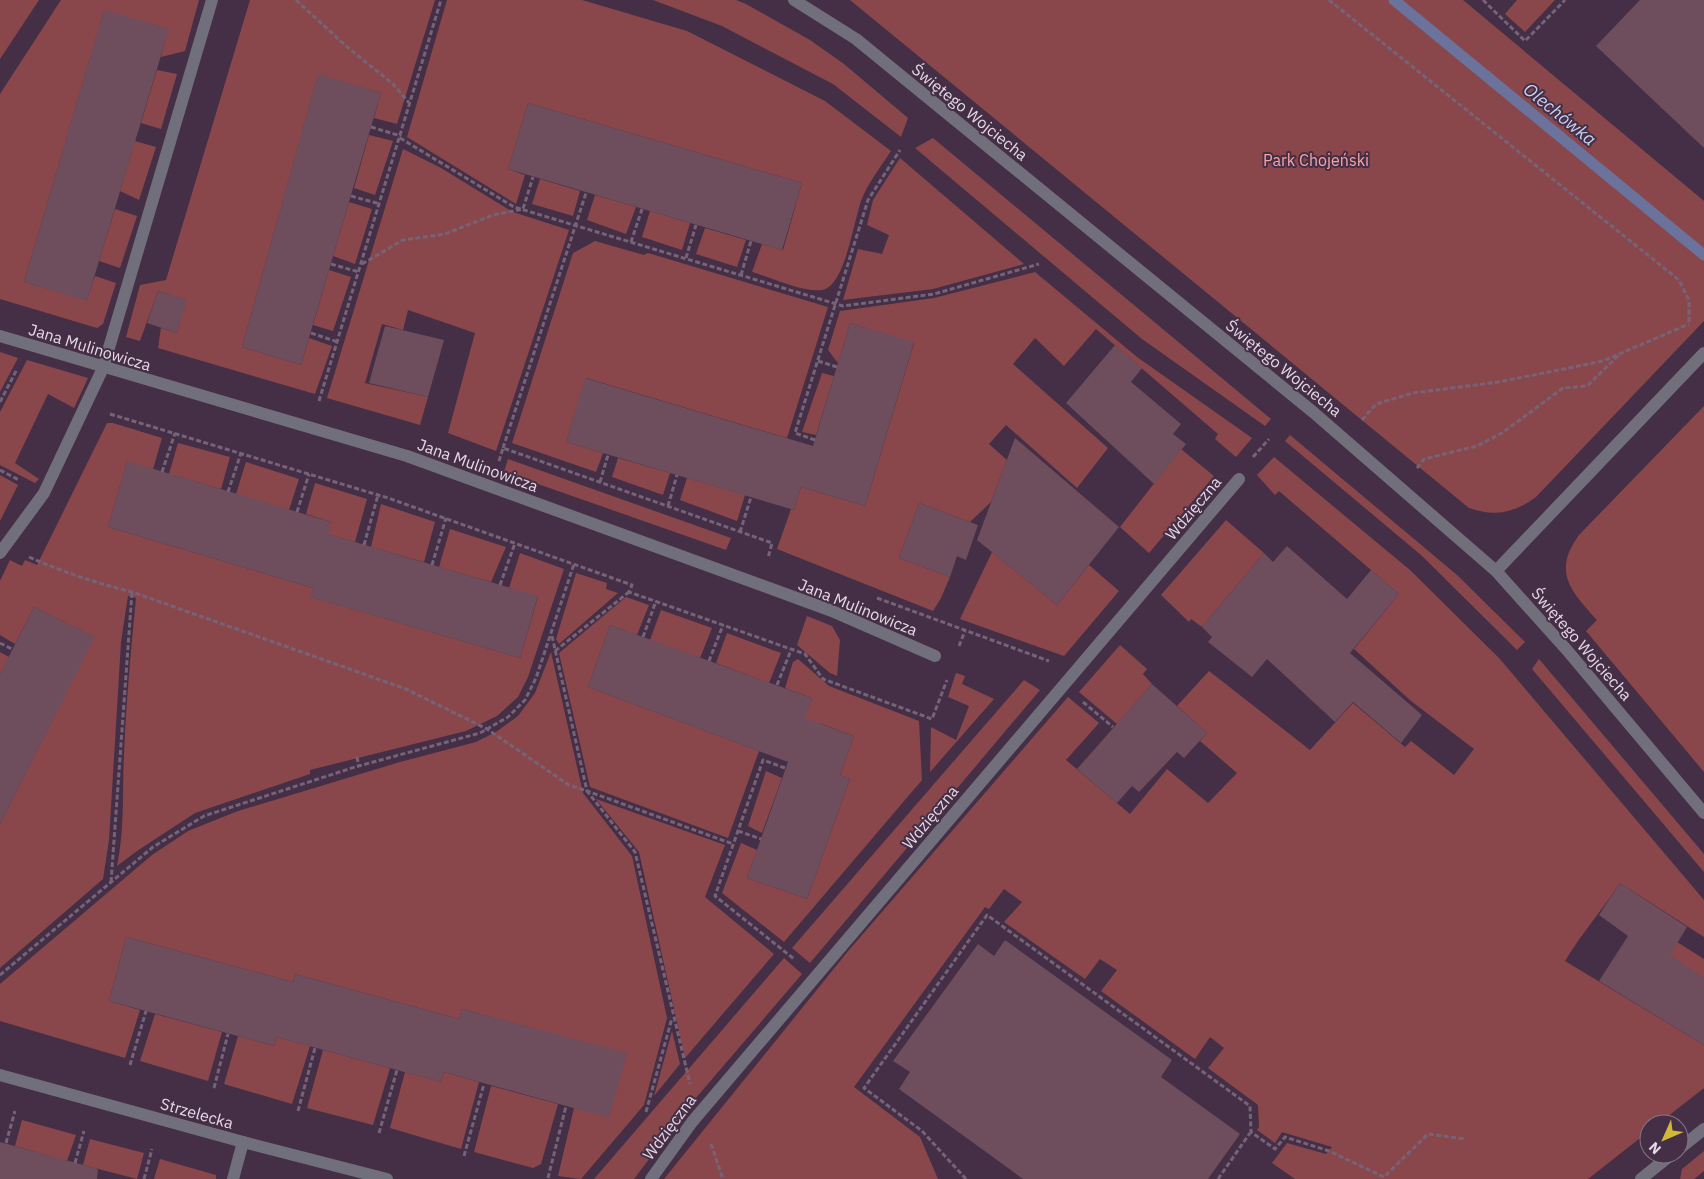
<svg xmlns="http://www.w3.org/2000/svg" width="1704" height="1179" font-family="'IBM Plex Sans',sans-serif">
<rect width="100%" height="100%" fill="#442f46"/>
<g fill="#8a474b">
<polygon points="0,0 39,0 0,59"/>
<polygon points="61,0 199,0 185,51 161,57 168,29 104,11 24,282 87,300 95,276 116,283 103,324 97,328 0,299 0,94"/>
<polygon points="250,0 435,0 397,124 374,118 381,93 318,75 242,347 301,365 309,338 332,346 315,394 158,348 161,328 177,333 186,300 158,291 140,341 126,337 140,285 166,280"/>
<path d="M447 0H582L687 31 825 101 891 151C882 165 871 179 864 194 854 213 847 286 822 290 804 293 770 277 752 272L762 244 783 250 802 183 528 103 508 169 525 175 516 204 407 137Z"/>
<polygon points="653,0 736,0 746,4 810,40 844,64 908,118 901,137 833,84 722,26"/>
<path d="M850 0H1463L1704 201V321L1536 497C1514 513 1495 517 1469 508Z"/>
<polygon points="1517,0 1555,0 1525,32 1505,14"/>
<polygon points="157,70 177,74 161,129 141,123"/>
<polygon points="369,135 393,141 375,195 354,188"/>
<polygon points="933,138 1271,419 1265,426 1142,339 915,148"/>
<polygon points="135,141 156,147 139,200 120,191"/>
<polygon points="403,149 441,168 513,212 569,230 496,451 448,433 475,333 408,310 403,330 382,324 365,383 428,397 420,425 327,398"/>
<polygon points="900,158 1024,264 933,289 843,300 858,249 882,254 889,235 867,225 873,200"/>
<polygon points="540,179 580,191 573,216 532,204"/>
<polygon points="595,195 636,207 626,234 587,220"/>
<polygon points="349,202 372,209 355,264 333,256"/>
<polygon points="115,209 137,216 120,268 99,261"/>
<polygon points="650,211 690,223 682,250 642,237"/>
<polygon points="705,228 746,240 737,267 696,254"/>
<polygon points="595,241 644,255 648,253 828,307 787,438 586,378 566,442 603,453 596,472 512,443 573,253"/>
<polygon points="329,270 351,277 333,331 313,325"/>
<polygon points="1035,272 1137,357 1252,438 1236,457 1215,439 1218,434 1096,329 1064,366 1035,338 1013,364 1108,448 1077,488 1006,425 989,444 1007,460 991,502 970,522 919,503 899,558 950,577 941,598 933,611 777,549 791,509 794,510 801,487 865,506 914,343 850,323 838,363 828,350 840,311 934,298"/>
<polygon points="0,352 18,358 0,392"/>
<polygon points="27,360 88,378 74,408 48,394 15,463 39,479 35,483 0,465 0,412"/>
<polygon points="822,373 834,376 816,435 802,432"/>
<path d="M1704 406V772L1586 631 1597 620C1571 591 1552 572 1579 535Z"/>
<path d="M107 423H113L162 438 153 469 127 462 108 527 313 588 311 597 520 658 538 597 509 588 520 553 564 569 528 677 518 697 497 716 466 731 310 770V774L195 813 137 851 117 866C125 827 122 794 124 755 126 703 131 650 136 598L128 596 121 642 109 840 103 879 0 968V824L94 637 34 607 15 644 0 635V581L10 560 22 566 25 560 37 565Z"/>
<polygon points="1290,435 1457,575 1525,642 1517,650 1421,555 1285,441"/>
<polygon points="178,443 230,457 221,489 169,474"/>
<polygon points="1181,449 1214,476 1149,553 1120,527"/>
<path d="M1274 457 1410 570 1499 658 1704 900V937L1620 883C1602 910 1582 933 1565 961L1704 1045V1088L1658 1124H1649V1131L1588 1179H1295L1272 1163 1287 1143 1326 1154 1332 1147 1282 1132 1275 1143 1257 1130 1259 1127 1258 1105 1208 1068 1224 1048 1210 1037 1195 1059 1101 991 1117 970 1100 959 1085 979 1004 922 1022 902 1004 889 989 909 985 907 854 1087 920 1137 938 1179H664L849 950 1068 697 1099 723 1066 760 1130 814 1167 769 1208 803 1237 773 1200 741 1207 733 1177 706 1209 671 1310 750 1353 703 1405 747 1411 741 1454 775 1474 749 1411 701 1354 649 1399 594 1279 491 1275 495 1257 475Z"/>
<polygon points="618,458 670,473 663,495 612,477"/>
<polygon points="508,459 731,538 726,550 504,472"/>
<polygon points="246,462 299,479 289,510 236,494"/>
<polygon points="0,475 18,485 0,521"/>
<polygon points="687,478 745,495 737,521 680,500"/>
<polygon points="315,483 367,499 355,542 327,534 331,522 306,514"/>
<polygon points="381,504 435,522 424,562 371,547"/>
<polygon points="1226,520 1264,553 1202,627 1191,619 1189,622 1161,595"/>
<polygon points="450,529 506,547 491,582 439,567"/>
<polygon points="992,552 1057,605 1089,565 1119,591 1064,656 960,619"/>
<polygon points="576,573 607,583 606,589 618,593 559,644 556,639"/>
<polygon points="626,597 649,605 637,635 610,625 588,687 759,751 728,838 590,787 559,653"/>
<polygon points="661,610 712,628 700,658 650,640"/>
<polygon points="807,616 832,626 840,640 837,676 830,673 797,645"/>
<polygon points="727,633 781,653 769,683 716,663"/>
<polygon points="1120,645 1147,669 1143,674 1152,684 1117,724 1079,692"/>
<polygon points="0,652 9,657 0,674"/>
<polygon points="551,652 583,793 632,856 667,1018 644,1105 581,1179 558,1176 574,1108 609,1117 626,1054 462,1009 459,1019 295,974 293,982 126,937 109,1001 140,1010 125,1058 0,1021 0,984 152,855 188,831 238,811 400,762 476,742 496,732 518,716 535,693"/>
<polygon points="798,659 829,686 919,721 922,780 784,942 722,893 741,843 757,850 747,878 807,899 850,779 840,775 854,736 822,724 802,723 812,698 785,688 793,662"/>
<polygon points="1539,659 1704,854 1704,872 1532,669"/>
<polygon points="956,673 965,676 962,684 994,699 930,772 931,727 956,740 969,706 948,697"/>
<polygon points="1024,680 1040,690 810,963 792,948"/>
<polygon points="766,771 782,778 762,833 748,826"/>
<polygon points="596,799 725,845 705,897 774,954 685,1058 639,852"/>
<polygon points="1656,936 1677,942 1704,959 1704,978 1682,987"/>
<polygon points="784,958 802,974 689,1106 634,1179 594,1179"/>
<polygon points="155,1014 222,1032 208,1081 140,1061"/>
<polygon points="672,1031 680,1064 654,1096"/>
<polygon points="238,1036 274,1046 276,1037 310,1046 292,1104 224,1084"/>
<polygon points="323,1050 390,1068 373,1125 307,1108"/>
<polygon points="405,1072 441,1082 444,1072 479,1082 461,1149 390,1128"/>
<polygon points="491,1086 558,1104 541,1164 533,1168 474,1152"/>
<polygon points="22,1120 76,1135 67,1161 15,1146"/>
<polygon points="90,1139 144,1153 137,1179 83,1165"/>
<polygon points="1704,1151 1704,1171 1694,1179 1680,1179 1682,1169"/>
<polygon points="160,1159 216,1175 216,1179 154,1179"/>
</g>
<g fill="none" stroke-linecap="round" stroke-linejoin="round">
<polyline stroke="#6b729c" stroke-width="11" points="1394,0 1704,255"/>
</g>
<g fill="#6e4d5c">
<polygon points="1640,0 1704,0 1704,148 1596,46"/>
<polygon points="104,10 169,29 87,301 24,282"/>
<polygon points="318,74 381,93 301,365 242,347"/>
<polygon points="528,103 802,183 782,250 508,169"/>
<polygon points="158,291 187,300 177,333 147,323"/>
<polygon points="850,323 914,342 865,506 801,487 794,510 566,442 585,378 813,446"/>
<polygon points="385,326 444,340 428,397 369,383"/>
<polygon points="1115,345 1142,368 1131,382 1181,424 1173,434 1186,444 1154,484 1066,403"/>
<polygon points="1015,438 1119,527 1057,605 977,540"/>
<polygon points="127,461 331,522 328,534 538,596 520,658 310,597 313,588 108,527"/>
<polygon points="919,503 978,525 966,560 957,556 950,577 899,558"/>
<polygon points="1287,546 1347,599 1371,570 1399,594 1350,653 1422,715 1401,743 1353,702 1335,722 1267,659 1252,677 1208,642 1212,637 1202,627 1264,553 1273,562"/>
<polygon points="34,607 95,637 0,824 0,674"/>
<polygon points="610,625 812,698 805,718 854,736 840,775 850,779 807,899 747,878 788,762 588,687"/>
<polygon points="1152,684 1207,733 1184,758 1177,752 1139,792 1132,786 1117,803 1077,769"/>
<polygon points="1620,883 1687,927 1670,955 1704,978 1704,1045 1599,981 1628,936 1599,915"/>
<polygon points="126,937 293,982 295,974 459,1019 462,1009 627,1053 609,1118 444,1072 441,1082 276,1037 274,1046 109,1001"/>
<polygon points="1005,940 1172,1060 1161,1077 1240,1134 1208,1179 1023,1179 899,1089 910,1072 893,1061 978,944 994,956"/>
<polygon points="0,1142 98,1169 97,1179 0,1179"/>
</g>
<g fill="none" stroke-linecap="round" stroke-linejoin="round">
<g stroke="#766378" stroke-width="3" stroke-dasharray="5 2.5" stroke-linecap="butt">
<polyline points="296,0 346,46 393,84 410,104"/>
<polyline points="1329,0 1679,280 1689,300 1689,324"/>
<polyline points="1483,0 1525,41 1565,0"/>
<polyline points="371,127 401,136"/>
<polyline points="400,138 514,207 843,306 934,294 1039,264"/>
<polyline points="351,196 380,204"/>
<polyline points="631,242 642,209"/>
<polyline points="686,258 696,225"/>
<polyline points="331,264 359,272"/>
<polyline points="362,264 403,240 445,234 493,215 523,209 533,177"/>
<polyline points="741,275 751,241"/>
<polyline points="311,333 338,342"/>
<polyline points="818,361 837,367"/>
<polyline points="319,401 441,0"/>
<polyline points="0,402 17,369"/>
<polyline points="110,414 388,498 632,585 629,592 805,654 823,679 932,719 947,680"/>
<polyline points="1362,420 1376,404 1413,393 1499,382 1603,361 1689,324"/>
<polyline points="815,440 795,433 868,200 900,150"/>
<polyline points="503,448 586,193"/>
<polyline points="1253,457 1269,439"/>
<polyline points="499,461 503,448 772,543 768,558"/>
<polyline points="1417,468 1424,459 1477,446 1502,433 1563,388 1587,386 1619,355"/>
<polyline points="0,470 19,480"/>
<polyline points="162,472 175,433"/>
<polyline points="600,482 608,455"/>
<polyline points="228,492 241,453"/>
<polyline points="668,506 677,475"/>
<polyline points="297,512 309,474"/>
<polyline points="740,532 751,497"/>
<polyline points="364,545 378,495"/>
<path d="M29 557C63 572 96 583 132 592L406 689 487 729 569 785 587 791 635 852 690 1084"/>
<polyline points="432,565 446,518"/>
<polyline points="500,585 515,543"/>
<polyline points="877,598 1049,661"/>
<polyline points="552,636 587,791 733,844"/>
<polyline points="643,637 656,601"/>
<polyline points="0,643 12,649"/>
<polyline points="959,646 965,631"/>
<polyline points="555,651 629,592"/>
<polyline points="709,661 723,625"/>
<polyline points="777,685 791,650"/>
<polyline points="1083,702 1113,727"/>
<polyline points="357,757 359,767"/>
<polyline points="785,768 763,760 715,896 794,959"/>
<polyline points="738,831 761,839"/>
<polyline points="111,882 132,592"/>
<polyline points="0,975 153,847 204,816 355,767 480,733 508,717 525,700 536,678 574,564"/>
<polyline points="130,1065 146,1011"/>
<polyline points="214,1088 228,1034"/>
<polyline points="298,1111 315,1048"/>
<polyline points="646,1112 672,1018"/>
<polyline points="379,1133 397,1070"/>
<polyline points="6,1143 15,1111"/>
<polyline points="711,1144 723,1179"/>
<polyline points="464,1156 484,1084"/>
<polyline points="75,1163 84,1131"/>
<polyline points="548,1178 566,1106"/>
<polyline points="144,1179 152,1149"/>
<polyline points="966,1179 922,1131 864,1088 987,915 1250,1106 1251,1132 1275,1149 1285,1137 1329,1151 1384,1177 1428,1134 1465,1139"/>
<polyline points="1218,1179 1250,1133"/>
</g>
<g stroke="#726f7d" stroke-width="12">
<polyline points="794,0 856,39 1313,412 1496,571 1566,649 1704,813"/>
<polyline points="0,336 407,456 832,611 935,656"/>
<polyline points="0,553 44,493 103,368 212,0"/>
<polyline points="1496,571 1704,353"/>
<polyline points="0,1075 243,1142 387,1179"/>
<polyline points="1679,1149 1704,1129"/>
<polyline points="233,1179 243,1142"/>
<polyline points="651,1179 692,1122 1239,479"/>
<polyline points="1641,1179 1672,1154"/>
</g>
</g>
<g text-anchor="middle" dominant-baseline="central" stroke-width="4" stroke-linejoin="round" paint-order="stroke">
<g font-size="16" fill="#e6d8e7" stroke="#442f46">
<text transform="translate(970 112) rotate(39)">Świętego Wojciecha</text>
<text transform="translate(90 347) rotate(17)">Jana Mulinowicza</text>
<text transform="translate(1284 368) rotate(39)">Świętego Wojciecha</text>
<text transform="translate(478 465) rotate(20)">Jana Mulinowicza</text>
<text transform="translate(1193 508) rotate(-50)">Wdzięczna</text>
<text transform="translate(858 607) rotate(22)">Jana Mulinowicza</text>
<text transform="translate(1582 644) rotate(49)">Świętego Wojciecha</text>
<text transform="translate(930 817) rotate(-50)">Wdzięczna</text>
<text transform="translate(197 1113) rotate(16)">Strzelecka</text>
<text transform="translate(669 1127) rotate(-53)">Wdzięczna</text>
</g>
<g font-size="16" fill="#f8a5a7" stroke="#442f46">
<text x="1316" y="160">Park Chojeński</text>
</g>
<g font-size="18" font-style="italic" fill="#c7d3f5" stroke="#442f46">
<text transform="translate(1560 114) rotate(39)">Olechówka</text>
</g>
</g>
<g transform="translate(1664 1139) rotate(225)"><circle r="24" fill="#442f46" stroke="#857386"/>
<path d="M0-4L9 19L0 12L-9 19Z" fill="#cfb837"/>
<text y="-8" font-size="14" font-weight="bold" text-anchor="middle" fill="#e6d8e7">N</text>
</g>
</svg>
